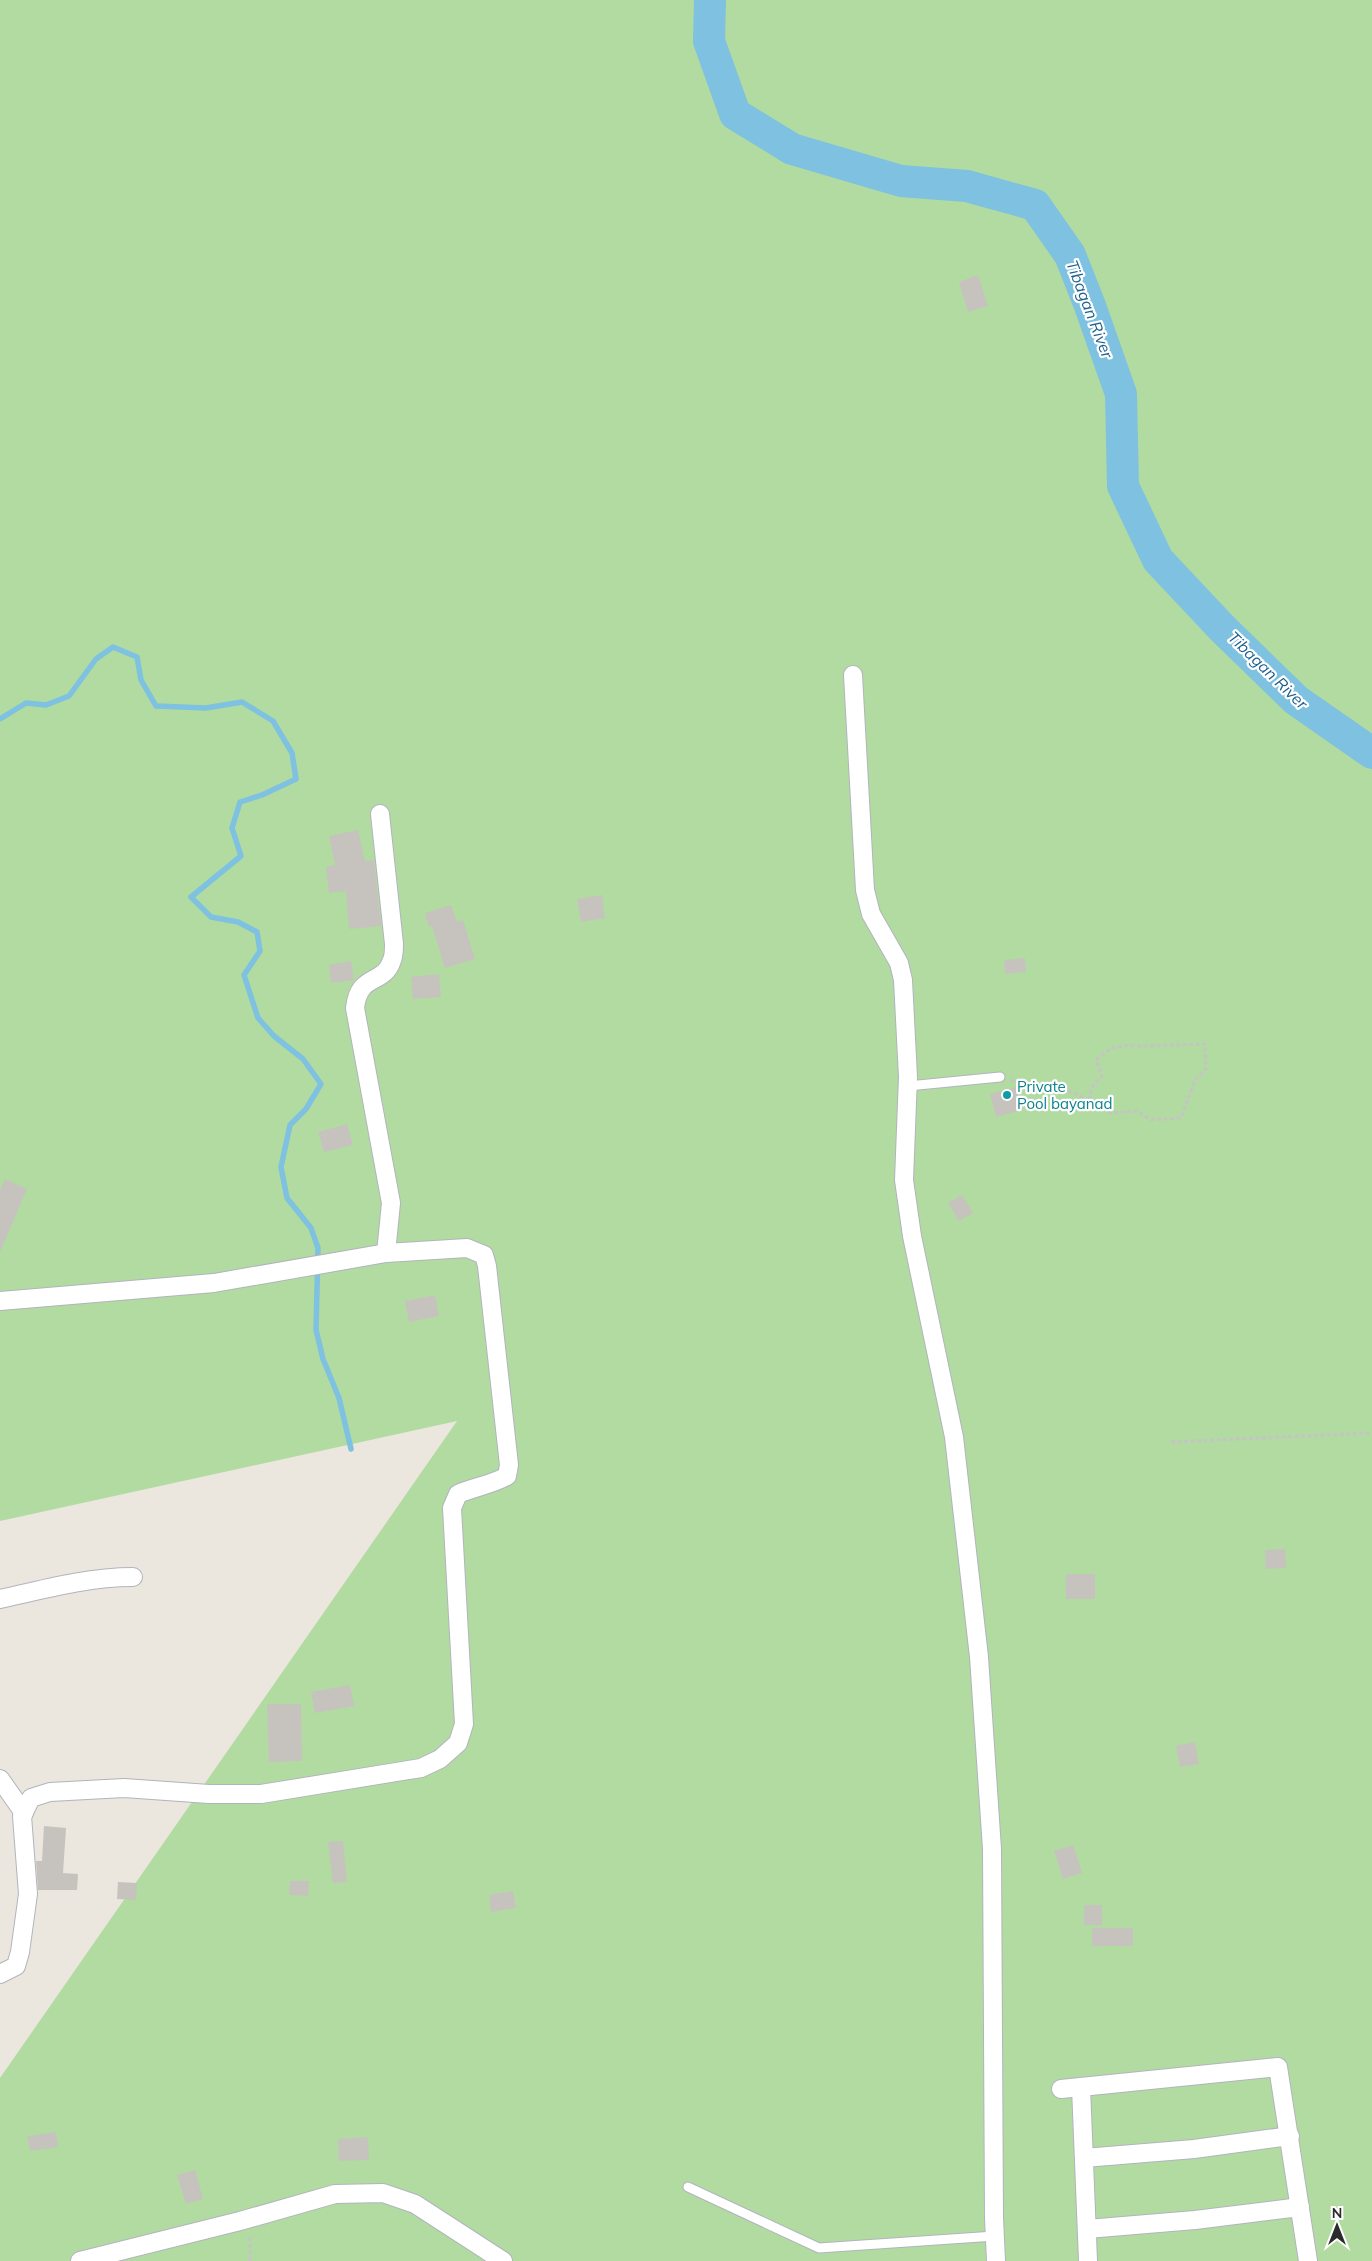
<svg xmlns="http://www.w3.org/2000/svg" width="1372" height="2261" font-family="Mulish,sans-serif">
<rect width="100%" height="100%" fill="#ebe6de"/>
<polygon fill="#b2dba1" points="0,0 1372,0 1372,2261 0,2261 0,2078 457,1421 0,1521"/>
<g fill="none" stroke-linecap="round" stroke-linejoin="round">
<polyline stroke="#7ec1e0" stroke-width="5.5" points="0,719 26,703 46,705 69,696 96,659 113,647 137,657 141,680 156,706 206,708 242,702 273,721 292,753 296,779 262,795 240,802 232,828 241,856 191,897 211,917 238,922 257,932 260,951 244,975 258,1018 274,1036 303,1059 321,1084 306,1109 290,1125 281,1167 287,1198 311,1228 318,1248 316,1330 323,1359 339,1398 351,1449"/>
<polyline stroke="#7ec1e0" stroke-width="32" points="710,0 709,41 735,114 792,149 901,181 967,186 1035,205 1070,255 1090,306 1121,394 1123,486 1158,560 1222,628 1296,700 1372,753"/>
</g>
<g fill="#c6c3be">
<polygon points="978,275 988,306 968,312 959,282"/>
<polygon points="358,830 365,861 374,860 381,926 349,929 346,891 329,893 326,867 335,865 329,836"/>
<polygon points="602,895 605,918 581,922 577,899"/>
<polygon points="451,905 457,922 463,920 475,959 445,968 432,926 429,927 425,913"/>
<polygon points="1025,958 1026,972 1005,974 1004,960"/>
<polygon points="351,961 354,980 331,983 329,965"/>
<polygon points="439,974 441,997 413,999 411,977"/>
<polygon points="1017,1087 1023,1110 996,1117 990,1094"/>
<polygon points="347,1124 353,1145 324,1152 318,1132"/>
<polygon points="5,1179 27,1189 0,1252 0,1190"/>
<polygon points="962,1195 973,1213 959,1221 948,1203"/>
<polygon points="435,1295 439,1316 409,1322 405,1301"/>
<polygon points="1285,1549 1286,1568 1266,1569 1265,1550"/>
<rect x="1066" y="1574" width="29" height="25"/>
<polygon points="350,1685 354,1706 315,1713 311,1692"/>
<polygon points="267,1704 301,1704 302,1761 269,1762"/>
<polygon points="1195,1742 1199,1764 1180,1767 1176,1746"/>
<polygon points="44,1826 66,1828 63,1873 78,1874 77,1890 38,1890 36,1861 42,1861"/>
<polygon points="343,1841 347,1882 333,1883 328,1842"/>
<polygon points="1073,1845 1082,1873 1063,1879 1054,1851"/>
<polygon points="290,1881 309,1881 308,1896 289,1895"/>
<polygon points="118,1882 137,1883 136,1900 117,1899"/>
<polygon points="513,1891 516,1908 491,1912 489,1895"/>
<rect x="1084" y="1905" width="18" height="20"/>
<rect x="1092" y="1928" width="41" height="18"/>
<polygon points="56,2132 58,2147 30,2151 27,2136"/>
<polygon points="368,2137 369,2160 339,2161 338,2139"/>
<polygon points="195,2170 203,2199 186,2204 177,2175"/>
</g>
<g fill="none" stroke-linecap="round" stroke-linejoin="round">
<defs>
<g id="lane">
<polyline points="908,1086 1000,1077"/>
<polyline points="688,2187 819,2248 995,2236"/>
</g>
<g id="street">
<polyline points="853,675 865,890 871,914 899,963 903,980 908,1077 904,1180 912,1236 954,1437 979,1657 992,1849 994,2218 996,2261"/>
<path d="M380 814 394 944C394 949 394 956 392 960 384 986 359 972 355 1008L391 1203 386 1253"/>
<path d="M0 1301 214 1283 386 1253 467 1248 484 1255 487 1266 509 1465 507 1476C491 1485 474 1487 458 1494L452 1508 464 1724 458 1743 440 1759 421 1768 261 1794H209L124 1788 50 1792 31 1798 22 1816 28 1894 20 1952 16 1966 0 1974"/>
<path d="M0 1599C44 1589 88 1577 133 1577"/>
<polyline points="0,1779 24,1813"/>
<polyline points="1081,2087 1088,2261"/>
<polyline points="1061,2089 1278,2067 1308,2261"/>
<polyline points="1084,2158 1194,2149 1290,2136"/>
<polyline points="1087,2229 1195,2220 1300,2207"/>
<polyline points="80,2261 240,2221 335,2194 383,2193 415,2204 503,2261"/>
</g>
</defs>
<use href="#lane" stroke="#b2b4bd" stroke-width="11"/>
<use href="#street" stroke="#b2b4bd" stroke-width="20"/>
<g stroke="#c4c4c4" stroke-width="3" stroke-dasharray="4 2.5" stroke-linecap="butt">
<polyline points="1011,1080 1042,1090 1069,1091 1101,1105 1111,1113 1137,1111 1151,1120 1181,1118 1195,1080 1206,1069 1205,1044 1142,1046 1129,1045 1111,1048 1096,1060 1102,1076 1091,1088 1090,1101"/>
<polyline points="1171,1442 1372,1433"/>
<polyline points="250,2261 250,2237"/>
</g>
<use href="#lane" stroke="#fff" stroke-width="9"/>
<use href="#street" stroke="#fff" stroke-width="18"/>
</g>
<circle fill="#0f9aa8" stroke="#fff" stroke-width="2" cx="1007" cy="1095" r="5"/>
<g text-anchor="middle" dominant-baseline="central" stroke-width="4.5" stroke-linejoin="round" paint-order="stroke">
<g font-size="15" fill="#0d838f" stroke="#fff" text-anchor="start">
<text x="1017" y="1086">Private<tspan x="1017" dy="17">Pool bayanad</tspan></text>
</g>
<g font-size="16" font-style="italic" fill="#1d608c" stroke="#fff">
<text transform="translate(1090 309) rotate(69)">Tibagan River</text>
<text transform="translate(1268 670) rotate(44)">Tibagan River</text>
</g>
</g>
<g transform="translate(1337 2226)" stroke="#ffffff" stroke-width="4" paint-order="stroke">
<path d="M0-4L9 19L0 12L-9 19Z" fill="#2b2b2b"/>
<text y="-8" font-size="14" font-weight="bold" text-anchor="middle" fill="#2b2b2b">N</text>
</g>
</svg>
